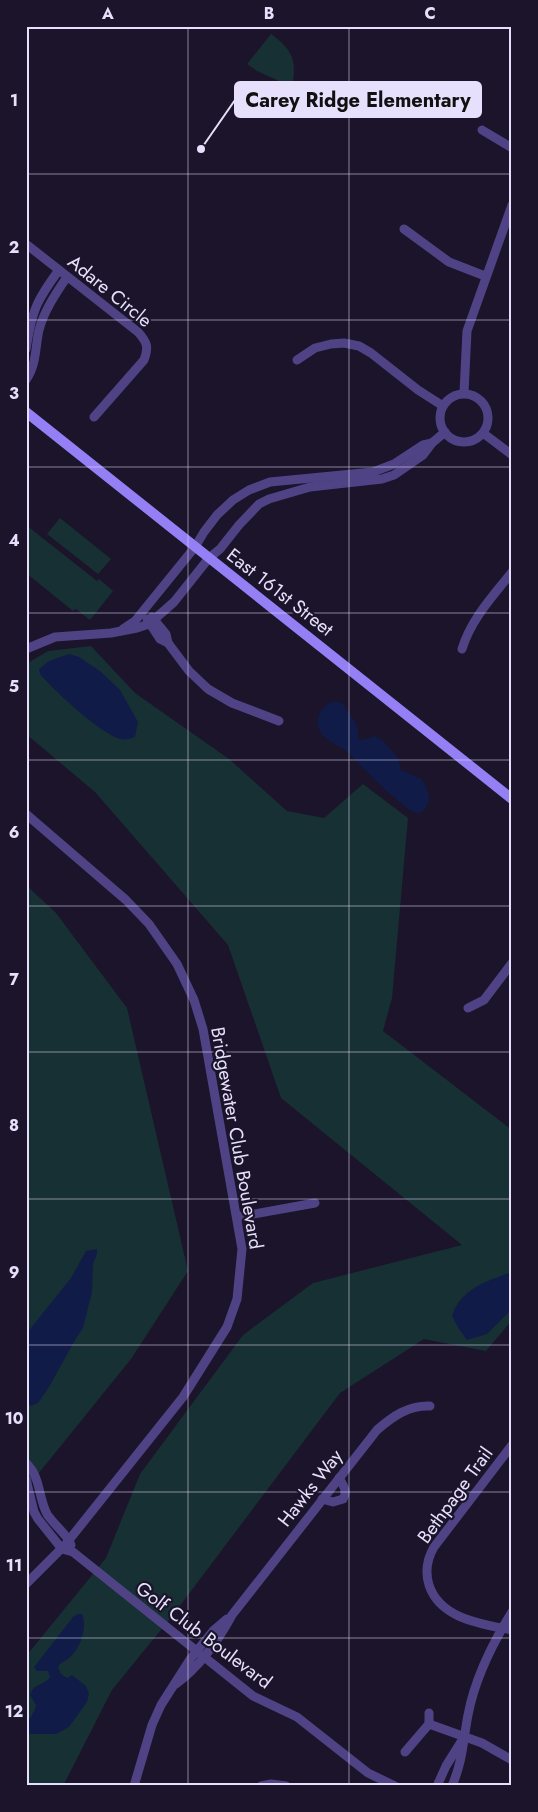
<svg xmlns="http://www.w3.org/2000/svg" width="538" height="1812" font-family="Jost,sans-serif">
<rect width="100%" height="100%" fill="#1b142a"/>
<g fill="#173034">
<path d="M271 34C293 50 297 61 292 87L257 71 247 64Z"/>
<polygon points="60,518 111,559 98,574 47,534"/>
<polygon points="26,525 97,581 99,579 113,591 90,620 76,609 73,611 26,573"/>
<polygon points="91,646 135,693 229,759 287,811 324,818 363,784 408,818 392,998 383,1031 512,1130 512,1320 486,1351 424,1339 340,1393 173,1615 112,1690 63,1786 26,1786 26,1656 106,1558 140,1474 243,1335 313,1283 462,1245 281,1098 228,945 95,792 26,734 26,664 48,651"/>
<polygon points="26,885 56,913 127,1008 188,1271 131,1359 26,1489"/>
</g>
<g fill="#101b47">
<path d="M69 654 79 657 100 671 120 690 138 722 135 737C130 739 125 740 120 739 101 734 53 690 40 674L39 669 49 661Z"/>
<path d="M335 701 342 703 355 722 358 729V738L362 740 375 736 383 741 398 758 401 770 422 779C425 785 429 792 429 797 429 804 424 815 417 813 402 810 361 765 347 752 339 745 325 741 320 731 313 719 323 703 335 701Z"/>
<polygon points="97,1249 97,1254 93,1264 92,1292 83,1328 75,1340 49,1387 38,1403 31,1406 26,1403 26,1334 71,1278 86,1251"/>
<path d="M512 1272V1309L487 1334 467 1340 459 1329 452 1316C461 1288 487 1281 512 1272Z"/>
<path d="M78 1614H82C88 1627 80 1650 68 1659 64 1662 61 1662 58 1667L61 1674 67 1678 72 1675 86 1686 89 1694 87 1702 69 1727 56 1734H26C26 1718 33 1718 36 1705L30 1695C33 1683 44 1686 50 1677L48 1671H37L34 1667 73 1617Z"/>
</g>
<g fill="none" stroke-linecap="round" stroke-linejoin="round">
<g stroke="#504385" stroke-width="9">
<polyline points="482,130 512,148"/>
<polyline points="404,229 449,262 485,276"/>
<path d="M26 244 138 332C147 342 149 347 144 360L94 417"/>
<path d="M26 349C32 311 36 301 59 270"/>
<polyline points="297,360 315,348 331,344 344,343 359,346 371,353 418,390 443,406"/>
<path d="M26 380C37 364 35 347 39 330 44 311 56 293 67 277"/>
<polyline points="464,393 467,331 512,205"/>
<circle cx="464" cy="418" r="24"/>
<polyline points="483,433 512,455"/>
<polyline points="152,617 166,634 168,643"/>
<polyline points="147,619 160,639 168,643 189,671 208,689 232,703 279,721"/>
<polyline points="123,629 135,621 195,547 204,532 217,515 233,500 249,490 270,482 373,472 394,464 423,445 432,443"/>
<polyline points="26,649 55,637 111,633 137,628 149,624 174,602 209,558 220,549 239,525 259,504 269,499 310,487 382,479 394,475 423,455 432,443 445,432"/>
<path d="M462 649C471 619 493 596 512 572"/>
<polyline points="26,814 126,900 149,924 177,964 194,1000 203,1029 242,1249 237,1299 227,1327 183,1397 65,1545 26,1584"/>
<polyline points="468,1008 484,1000 512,963"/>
<polyline points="237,1217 315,1203"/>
<path d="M512 1445 434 1547C427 1559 425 1572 429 1585 440 1619 482 1624 512 1630"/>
<path d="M26 1463C41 1477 38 1497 47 1514 53 1524 69 1536 71 1545"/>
<polyline points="26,1479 34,1512 38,1519 62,1549 73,1552 253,1696 297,1717 368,1773 395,1786"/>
<path d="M322 1499 333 1502 343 1499C348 1491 343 1485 339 1478"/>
<path d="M176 1684C200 1666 218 1641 232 1615L377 1430C393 1416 409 1405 430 1406"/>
<polyline points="429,1713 429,1724"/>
<polyline points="405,1752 429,1724 482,1743 512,1760"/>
<polyline points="134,1786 152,1725 161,1705 191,1658 213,1631 227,1619"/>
<polyline points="261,1786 271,1784 286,1786"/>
<polyline points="437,1786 446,1766 461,1742"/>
<path d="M452 1786C463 1760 463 1741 468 1715 475 1678 492 1644 512 1612"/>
</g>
<polyline stroke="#947ff4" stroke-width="10" points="26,412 512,799"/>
</g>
<path fill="none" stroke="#e7e0fc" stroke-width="1" stroke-opacity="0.55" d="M188 26V1786M349 26V1786M26 174H512M26 320H512M26 467H512M26 613H512M26 760H512M26 906H512M26 1052H512M26 1199H512M26 1345H512M26 1492H512M26 1638H512"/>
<g text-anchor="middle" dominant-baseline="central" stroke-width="4.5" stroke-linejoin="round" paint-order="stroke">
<g font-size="19" fill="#e7e0fc" stroke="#1b142a">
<text transform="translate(110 291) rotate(39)">Adare Circle</text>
<text transform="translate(280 592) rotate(38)">East 161st Street</text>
<text transform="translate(237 1138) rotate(80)">Bridgewater Club Boulevard</text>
<text transform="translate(310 1488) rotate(-52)">Hawks Way</text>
<text transform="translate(455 1495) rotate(-54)">Bethpage Trail</text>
<text transform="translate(204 1635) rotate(37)">Golf Club Boulevard</text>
</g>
</g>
<path fill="none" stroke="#e7e0fc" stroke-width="2" d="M201 149L235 100"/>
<circle fill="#e7e0fc" stroke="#1b142a" stroke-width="2" cx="201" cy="149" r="5"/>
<rect fill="#e7e0fc" stroke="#e7e0fc" stroke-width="2" x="235" y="82" width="246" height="35" rx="5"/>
<g font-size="20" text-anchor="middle" font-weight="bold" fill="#111">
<text x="358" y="107">Carey Ridge Elementary</text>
</g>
<rect width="538" height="1812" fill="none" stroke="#1b142a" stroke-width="55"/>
<rect x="28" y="28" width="482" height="1756" fill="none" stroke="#e7e0fc" stroke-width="2"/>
<g font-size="16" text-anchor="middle" font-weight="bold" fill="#e7e0fc">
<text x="108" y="19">A</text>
<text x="269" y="19">B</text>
<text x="430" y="19">C</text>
<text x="14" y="106">1</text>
<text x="14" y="253">2</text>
<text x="14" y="399">3</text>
<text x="14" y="546">4</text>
<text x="14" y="692">5</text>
<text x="14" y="838">6</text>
<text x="14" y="985">7</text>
<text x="14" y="1131">8</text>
<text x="14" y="1278">9</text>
<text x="14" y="1424">10</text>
<text x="14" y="1571">11</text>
<text x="14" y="1717">12</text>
</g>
</svg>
